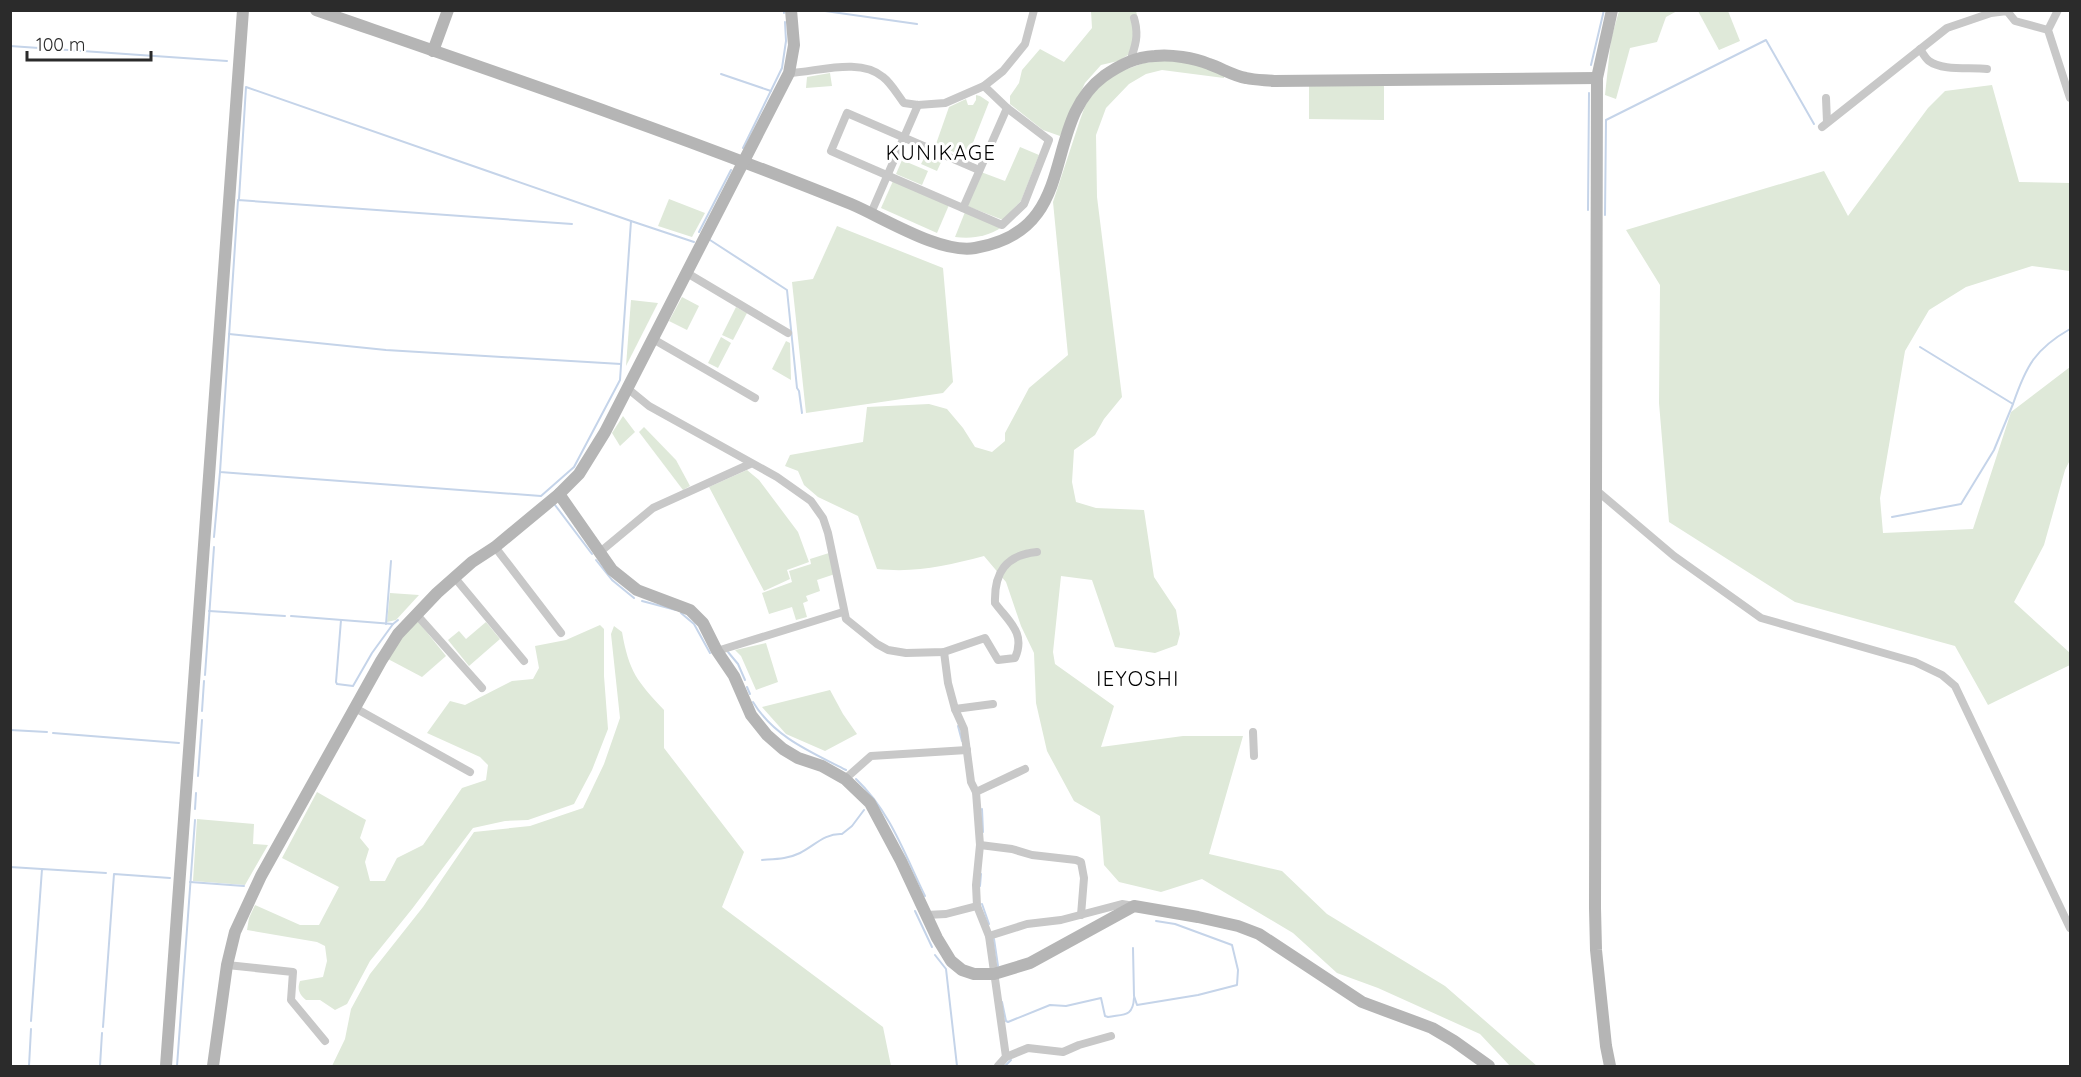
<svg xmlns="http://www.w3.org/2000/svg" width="2081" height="1077" font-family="Quicksand,sans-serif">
<rect width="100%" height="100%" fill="#fff"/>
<g fill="#dfe9d9">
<polygon points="1091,11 1136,11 1140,27 1128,55 1118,61 1101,65 1085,83 1060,136 1043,130 1010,104 1010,96 1019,83 1022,70 1040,49 1064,62 1092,28"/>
<polygon points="1619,11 1677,11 1666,17 1657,42 1630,48 1616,99 1605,95 1611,39"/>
<polygon points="1698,11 1728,11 1740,41 1719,50"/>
<path d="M1168 60 1188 62 1224 75V78L1162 70 1146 74 1129 84 1106 108 1096 135 1097 197 1122 397 1104 419 1095 435 1074 450 1072 482 1076 502 1096 508 1144 510 1154 577 1176 610 1180 634 1177 645 1155 653 1115 647 1092 580 1061 576 1053 652 1055 664 1114 706 1101 747 1183 736H1243L1209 854 1282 871 1327 914 1445 986 1537 1066H1510L1480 1034 1378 988 1337 973 1293 933 1202 879 1161 892 1119 882 1104 865 1100 816 1074 801 1047 751 1036 703 1034 653 1021 626 1006 582 984 556C946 566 916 573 877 569L858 516 818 497 804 485 798 471 785 466 790 455 863 442 867 407 929 404 947 409 963 428 975 447 992 452 1005 441V433L1029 388 1068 355 1053 202 1080 120 1085 106 1093 94 1102 84 1116 73 1144 63Z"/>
<polygon points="830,73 832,86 806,88 807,77"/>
<polygon points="1309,85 1384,85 1384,120 1309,119"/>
<polygon points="1992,85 2019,182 2070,183 2070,271 2032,266 1966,287 1929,310 1905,351 1880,498 1883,533 1973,529 2011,412 2070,367 2070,460 2065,470 2044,545 2014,602 2070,653 2070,665 1988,705 1955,646 1795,602 1669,522 1659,403 1660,285 1626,230 1824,171 1848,216 1928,108 1945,91"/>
<polygon points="976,95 980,96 989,102 967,158 936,144 949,107 966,99 968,105 973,105 976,100"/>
<polygon points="1020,147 1039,155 1021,201 1003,220 967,206 981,172 1005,181"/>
<polygon points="928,151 943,158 937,171 921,164"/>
<polygon points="902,160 928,171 922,185 896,174"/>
<polygon points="893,181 949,205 937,233 881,208"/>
<polygon points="669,199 705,213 692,237 658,226"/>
<path d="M965 212 1002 227C987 237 972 239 955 237Z"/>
<polygon points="837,226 943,268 953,382 943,393 806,413 792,282 813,279"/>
<polygon points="682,297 699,306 687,330 669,321"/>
<polygon points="631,300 658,303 626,366"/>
<polygon points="736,307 747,313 733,340 722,335"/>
<polygon points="721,337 731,343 718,368 708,363"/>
<polygon points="786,341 790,343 791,380 772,369"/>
<polygon points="623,416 635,432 620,446 612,433"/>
<polygon points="644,427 676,460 690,486 683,490 639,432"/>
<polygon points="747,470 759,480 798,532 809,562 787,570 790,579 764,591 709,487"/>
<polygon points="829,553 835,574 817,580 820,591 806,596 808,601 803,603 807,617 796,620 792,607 769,614 762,593 792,582 789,571 811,564 810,559"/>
<polygon points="390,593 419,595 396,620 387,622"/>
<polygon points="417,620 446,656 422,677 388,659 404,634"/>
<polygon points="486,622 500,639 469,666 448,640 459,631 466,639"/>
<path d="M600 625 604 629V676L608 729 592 770 574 804 528 820 505 821 473 828 412 909 370 961 347 1004 335 1010 320 1000H306C299 994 297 989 300 981L323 977 327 961 325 946 317 942 247 930 249 918 255 905 300 925H319L339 887 282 858 317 792 366 820 360 838 369 849 365 862 370 881H385L397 858 423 845 462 788 486 780 488 765 480 757 427 733 450 701 465 705 512 681 533 679 539 668 535 646 566 640Z"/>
<path d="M614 626 622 632C629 672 637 681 664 710V748L744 852 722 907 883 1027 891 1066H332L345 1039 351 1009 370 974 423 907 474 832 530 826 583 808 604 764 620 718 611 634Z"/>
<polygon points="766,643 778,682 756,690 741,656 735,650"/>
<polygon points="830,690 843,714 857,734 825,751 786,734 762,707"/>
<polygon points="197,819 254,824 253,844 268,845 245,885 193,881"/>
</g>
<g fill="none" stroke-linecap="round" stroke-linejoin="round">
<g stroke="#c5d4e9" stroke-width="2">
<polyline points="784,10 784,13"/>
<polyline points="818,10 917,24"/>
<polyline points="10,46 227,61"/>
<polyline points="1591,65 1604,10"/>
<polyline points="721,74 771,91"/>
<polyline points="743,148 782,68 786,41 785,22"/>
<polyline points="239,199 246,87 631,221"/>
<polyline points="1588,210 1589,93"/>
<polyline points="1605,215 1606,120 1766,40 1814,124"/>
<polyline points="572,224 238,200 220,472 541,496 574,467 620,380 631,221 694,242"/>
<polyline points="699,232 731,170"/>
<polyline points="710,240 787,290 797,388 799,391 802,413"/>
<polyline points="229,334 386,350 621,364"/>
<path d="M1920 347 2013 404C2026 366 2035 349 2070 329"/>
<polyline points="555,505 592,554"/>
<polyline points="1892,517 1961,504 1994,450 2013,404"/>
<polyline points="214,537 220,472"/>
<polyline points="596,560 612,580 634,598"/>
<polyline points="642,601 676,610"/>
<polyline points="209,611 285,616"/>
<polyline points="681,613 694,624 710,653"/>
<polyline points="291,616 393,624 398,620"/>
<polyline points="341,620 336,682 337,684 353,686 372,653 393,624"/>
<polyline points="386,624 391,561"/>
<polyline points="728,652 738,664 745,680"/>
<polyline points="205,675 214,547"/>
<polyline points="747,687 750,694"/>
<path d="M753 702C774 737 811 752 846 770"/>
<polyline points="202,711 204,681"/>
<polyline points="958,726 962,741"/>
<polyline points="10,730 47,732"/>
<polyline points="53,733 179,743"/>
<polyline points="198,776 202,720"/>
<path d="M856 779C890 811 905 855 925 896"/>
<polyline points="195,809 196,793"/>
<polyline points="982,809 983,832"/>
<path d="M762 860C775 859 788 859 800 853 814 846 825 833 842 834L852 826 864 810"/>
<polyline points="10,867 42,869"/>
<polyline points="190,882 244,886"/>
<polyline points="980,886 981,874"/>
<polyline points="982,904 989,924"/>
<polyline points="915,911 932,947"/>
<polyline points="994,939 998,966"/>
<polyline points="1133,948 1134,996 1137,1005 1198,995 1237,985 1238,970 1232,945 1175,924 1156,921"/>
<polyline points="935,955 946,969 957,1066"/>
<path d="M1002 1002 1006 1021 1008 1022 1050 1005 1066 1006 1101 998 1105 1016 1108 1017C1124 1014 1133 1017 1134 998"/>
<polyline points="31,1021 42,869 106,873"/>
<polyline points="103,1027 114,874 170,878"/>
<polyline points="29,1066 31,1029"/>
<polyline points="100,1066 102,1033"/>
<polyline points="177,1066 195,820"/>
<polyline points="1005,1066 1011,1060"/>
</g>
<g stroke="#c8c8c8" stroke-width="8">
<polyline points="2058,10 2048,30 2070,98"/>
<path d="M1920 49C1922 52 1925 58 1929 61 1942 71 1970 67 1987 69"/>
<path d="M1132 55C1137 41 1138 32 1134 18"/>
<path d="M789 73C817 72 860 57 883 77 891 83 897 94 904 103L918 105 945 103 984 86 1003 71 1025 44 1034 10"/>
<polyline points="1826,98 1827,122"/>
<polyline points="1822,127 1947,28 1991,13 2007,11 2015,21 2048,30"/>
<polyline points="979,170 847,113 831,151 1002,225 1024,204 1049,140 1007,108 984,86"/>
<polyline points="963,208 1007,108"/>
<polyline points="871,213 918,105"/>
<polyline points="687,273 788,333"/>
<polyline points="653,339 755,398"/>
<path d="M627 388 649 406 777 477 811 501 823 518 828 533 846 619 877 644 888 650 906 653 944 652 985 638 998 660 1015 658C1026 633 1009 622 995 603 994 572 1006 555 1037 552"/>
<polyline points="1596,490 1674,556 1761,618 1915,662 1942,675 1955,686 2070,928"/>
<polyline points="495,547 561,633"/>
<polyline points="600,552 653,508 750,464"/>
<polyline points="455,578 524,661"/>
<polyline points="416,614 482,688"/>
<polyline points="717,651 843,612"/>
<polyline points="944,652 948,683 955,709 964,729 971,782 976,792 980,845 976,885 977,906 989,936 1006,1057 998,1066"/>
<polyline points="355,708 470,772"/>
<polyline points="955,709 993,704"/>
<polyline points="1253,732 1254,756"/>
<polyline points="845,779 871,756 967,750"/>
<polyline points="976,792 1025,769"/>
<polyline points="980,845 1012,849 1032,855 1076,860 1081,862 1084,878 1081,915"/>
<polyline points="926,915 946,914 977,906"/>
<polyline points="989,936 1027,924 1061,920 1122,904 1134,906"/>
<polyline points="227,965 293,972 291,1000 325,1041"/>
<polyline points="1006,1057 1028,1048 1063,1052 1079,1045 1111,1036"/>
</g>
<g stroke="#b5b5b5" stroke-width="12">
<path d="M316 10C495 72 675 133 851 204 884 218 940 254 975 248 1083 230 1039 124 1104 76 1120 65 1135 57 1155 56 1171 54 1194 58 1209 64 1221 68 1234 76 1246 78 1255 80 1265 80 1274 81L1597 78"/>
<polyline points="433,51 448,10"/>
<polyline points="559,494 612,570 637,590 690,610 703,623 717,651 734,676 751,715 767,735 783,749 798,758 822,766 845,779 870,803 901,861 937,938 951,961 962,970 974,974 994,974 1030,963 1134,906 1198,917 1238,926 1259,934 1362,1002 1432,1028 1454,1041 1489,1066"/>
<polyline points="166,1066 243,10"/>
<polyline points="213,1066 227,965 235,932 261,876 381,661 398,634 437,593 472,562 495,547 559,494 579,474 605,432 789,73 794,45 791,10"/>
<polyline points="1610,1066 1606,1046 1596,950 1595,908 1597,78 1612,10"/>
</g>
</g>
<g text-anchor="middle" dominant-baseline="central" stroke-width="6" stroke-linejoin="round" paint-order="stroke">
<g font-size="20" letter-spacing="1.5" fill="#000" stroke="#fff">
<text x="941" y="152">KUNIKAGE</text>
<text x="1138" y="678">IEYOSHI</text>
</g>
</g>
<rect width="2081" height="1077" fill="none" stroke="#2b2b2b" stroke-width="24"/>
<path d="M27 51v9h124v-9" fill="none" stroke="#2b2b2b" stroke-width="3"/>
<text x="36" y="51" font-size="18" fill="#2b2b2b" stroke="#ffffff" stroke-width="4.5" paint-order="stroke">100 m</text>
</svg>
